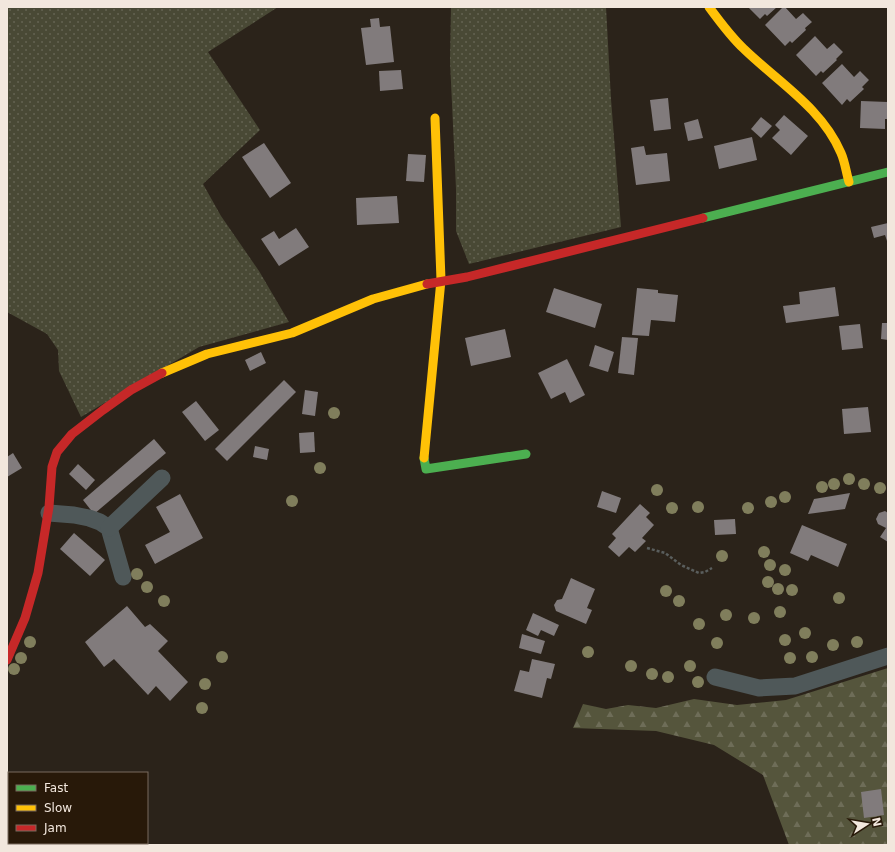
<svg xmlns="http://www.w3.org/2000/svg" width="895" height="852" font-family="'DejaVu Sans',sans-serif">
<defs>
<pattern id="grass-dots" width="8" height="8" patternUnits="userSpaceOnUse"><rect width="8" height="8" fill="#494935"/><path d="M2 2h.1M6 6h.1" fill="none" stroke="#646352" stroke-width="1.8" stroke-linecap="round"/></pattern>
<pattern id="forest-firs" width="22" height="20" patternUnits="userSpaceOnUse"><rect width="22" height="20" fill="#55553c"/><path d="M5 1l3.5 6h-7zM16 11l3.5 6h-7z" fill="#6e6d58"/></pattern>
</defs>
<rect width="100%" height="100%" fill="#2b231a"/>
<g fill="url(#grass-dots)">
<polygon points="7,7 278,7 208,52 260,130 203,184 221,216 259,271 289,322 199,347 81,417 59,371 58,350 47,334 7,312"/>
<polygon points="451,7 606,7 611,99 621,227 469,264 456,231 456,189 450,61"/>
</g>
<polygon fill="url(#forest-firs)" points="888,668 888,845 789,845 763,775 714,745 656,731 573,728 583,704 606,709 628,705 656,708 694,699 737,705 786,700"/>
<g fill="#817b7c">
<polygon points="748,7 777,7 767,16 765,14 760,19"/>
<polygon points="783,7 785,7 796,19 803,13 812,22 805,28 806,30 792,43 790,41 785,46 765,25"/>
<polygon points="379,18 380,27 390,26 394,62 366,65 361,28 371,27 370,19"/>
<polygon points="815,36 827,49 834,43 843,52 836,59 837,60 823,73 821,71 816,76 796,55"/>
<polygon points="842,64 854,77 860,71 869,80 862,87 864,89 850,102 847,99 842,105 822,83"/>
<polygon points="401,70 403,89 380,91 379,71"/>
<polygon points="668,98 671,129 654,131 650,100"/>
<polygon points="861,101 888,102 888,119 885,119 885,129 860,128"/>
<polygon points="784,115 808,136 791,155 772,138 780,130 775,125"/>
<polygon points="761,117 772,126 761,138 751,129"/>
<polygon points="698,119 703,138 688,141 684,123"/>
<polygon points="752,137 757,160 719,169 714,146"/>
<polygon points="264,143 291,183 270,198 242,157"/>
<polygon points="644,146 646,155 667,153 670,181 636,185 631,148"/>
<polygon points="408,154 426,155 424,182 406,181"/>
<polygon points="397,196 399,223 357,225 356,198"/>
<polygon points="888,223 888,244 885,235 874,238 871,227"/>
<polygon points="296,228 309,247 279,266 261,239 274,231 279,239"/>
<polygon points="835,287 839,316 786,323 783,306 800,304 799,292"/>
<polygon points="554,288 602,304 595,328 546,312"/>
<polygon points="637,288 658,290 658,293 678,295 675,322 651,320 649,336 632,335"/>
<polygon points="882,323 888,323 888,340 881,339"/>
<polygon points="860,324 863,348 842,350 839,326"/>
<polygon points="505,329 511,357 471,366 465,338"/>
<polygon points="622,337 638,338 634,375 618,373"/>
<polygon points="595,345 614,352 608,372 589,366"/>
<polygon points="261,352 266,363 250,371 245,360"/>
<polygon points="567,359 585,395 570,403 565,392 551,399 538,373"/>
<polygon points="284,380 296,392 227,461 215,449"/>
<polygon points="305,390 318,392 315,416 302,414"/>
<polygon points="196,401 219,430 205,441 182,412"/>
<polygon points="868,407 871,432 844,434 842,409"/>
<polygon points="314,432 315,452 300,453 299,433"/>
<polygon points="154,439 166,453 94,514 83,500"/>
<polygon points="255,446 269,449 267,460 253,457"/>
<polygon points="13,453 22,468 7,477 7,457"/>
<polygon points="78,464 95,480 86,490 69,474"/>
<polygon points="602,491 621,498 616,513 597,507"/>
<polygon points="850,493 845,509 808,514 814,499"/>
<polygon points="180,494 203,538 155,564 145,545 170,532 156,507"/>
<polygon points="640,504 650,513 646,517 654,525 642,538 646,541 635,552 629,547 619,557 608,547 616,538 612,534"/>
<polygon points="885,511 888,513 888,542 880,537 886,528 878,524 876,519 879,513"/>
<polygon points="735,519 736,534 715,535 714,520"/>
<polygon points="802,525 847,544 838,567 811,555 808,561 790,553"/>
<polygon points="74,533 105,560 90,576 60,549"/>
<polygon points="571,578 595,589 587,608 592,610 586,624 556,611 554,605 557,600 562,599"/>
<polygon points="127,606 145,627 150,624 168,641 158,651 188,682 170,701 156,686 148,695 114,659 104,667 85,642"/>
<polygon points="533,613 559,625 554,636 541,630 538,636 526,630"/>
<polygon points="522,634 545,641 541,654 519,648"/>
<polygon points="532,659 555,664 551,679 547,678 542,698 514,691 520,670 529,672"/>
<polygon points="881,789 884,815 864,818 861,792"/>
</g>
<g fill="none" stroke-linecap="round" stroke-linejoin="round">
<polyline stroke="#5a5e5d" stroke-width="2.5" stroke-dasharray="3 2" stroke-linecap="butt" points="647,548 665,553 681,565 699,573 705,572 712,568"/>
<g stroke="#4f5859" stroke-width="17">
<polyline points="49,513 74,515 89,518 100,522 109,528 123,577"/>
<polyline points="109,528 162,478"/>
<polyline points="715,677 759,688 795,686 888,656"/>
</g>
<g stroke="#4caf50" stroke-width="9">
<polyline points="703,218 888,172"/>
<polyline points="424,458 426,469 526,454"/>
</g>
<g stroke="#ffc107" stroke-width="9">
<path d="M709 7C720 22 731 37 744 49 778 82 822 108 841 153 845 162 846 172 849 182"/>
<polyline points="162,373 207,354 292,333 373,299 427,284"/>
<polyline points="424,458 441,280 435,118"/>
</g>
<g stroke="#c62828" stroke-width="9">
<polyline points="427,284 467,277 703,218"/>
<polyline points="7,660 25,618 38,573 49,507 52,467 57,452 72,434 103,410 131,390 162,373"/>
</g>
</g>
<g fill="#807e5c">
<circle cx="334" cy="413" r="6"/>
<circle cx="320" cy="468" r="6"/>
<circle cx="849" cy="479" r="6"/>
<circle cx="834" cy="484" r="6"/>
<circle cx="864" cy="484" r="6"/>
<circle cx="822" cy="487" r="6"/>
<circle cx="880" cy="488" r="6"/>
<circle cx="657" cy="490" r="6"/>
<circle cx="785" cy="497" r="6"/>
<circle cx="292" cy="501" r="6"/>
<circle cx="771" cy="502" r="6"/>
<circle cx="698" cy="507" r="6"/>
<circle cx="672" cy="508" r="6"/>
<circle cx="748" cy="508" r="6"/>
<circle cx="764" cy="552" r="6"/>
<circle cx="722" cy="556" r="6"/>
<circle cx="770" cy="565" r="6"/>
<circle cx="785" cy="570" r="6"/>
<circle cx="137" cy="574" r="6"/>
<circle cx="768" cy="582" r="6"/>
<circle cx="147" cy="587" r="6"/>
<circle cx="778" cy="589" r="6"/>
<circle cx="792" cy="590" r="6"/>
<circle cx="666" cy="591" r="6"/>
<circle cx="839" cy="598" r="6"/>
<circle cx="164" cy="601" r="6"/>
<circle cx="679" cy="601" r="6"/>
<circle cx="780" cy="612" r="6"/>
<circle cx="726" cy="615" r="6"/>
<circle cx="754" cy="618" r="6"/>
<circle cx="699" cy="624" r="6"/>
<circle cx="805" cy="633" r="6"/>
<circle cx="785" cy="640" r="6"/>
<circle cx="30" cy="642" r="6"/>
<circle cx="857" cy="642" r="6"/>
<circle cx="717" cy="643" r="6"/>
<circle cx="833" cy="645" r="6"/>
<circle cx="588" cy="652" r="6"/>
<circle cx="222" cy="657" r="6"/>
<circle cx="812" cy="657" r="6"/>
<circle cx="21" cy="658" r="6"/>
<circle cx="790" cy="658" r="6"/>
<circle cx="631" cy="666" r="6"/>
<circle cx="690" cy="666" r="6"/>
<circle cx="14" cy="669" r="6"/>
<circle cx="652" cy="674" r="6"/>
<circle cx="668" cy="677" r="6"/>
<circle cx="698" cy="682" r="6"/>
<circle cx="205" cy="684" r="6"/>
<circle cx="202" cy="708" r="6"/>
</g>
<rect width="895" height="852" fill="none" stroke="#f2e7dd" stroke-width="16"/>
<rect x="8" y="772" width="140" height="72" fill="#281909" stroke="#796b5e"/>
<rect x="16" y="785" width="20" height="6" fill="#4caf50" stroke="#796b5e"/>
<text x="44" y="792" font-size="12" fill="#f2e7dd">Fast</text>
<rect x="16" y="805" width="20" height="6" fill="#ffc107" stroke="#796b5e"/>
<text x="44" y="812" font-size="12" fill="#f2e7dd">Slow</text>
<rect x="16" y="825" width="20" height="6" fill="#c62828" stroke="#796b5e"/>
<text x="44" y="832" font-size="12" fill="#f2e7dd">Jam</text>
<g transform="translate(867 824) rotate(78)" stroke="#281909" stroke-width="3" paint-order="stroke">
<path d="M0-3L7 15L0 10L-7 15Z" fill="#f2e7dd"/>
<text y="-6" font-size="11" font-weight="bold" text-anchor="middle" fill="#f2e7dd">N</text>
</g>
</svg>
